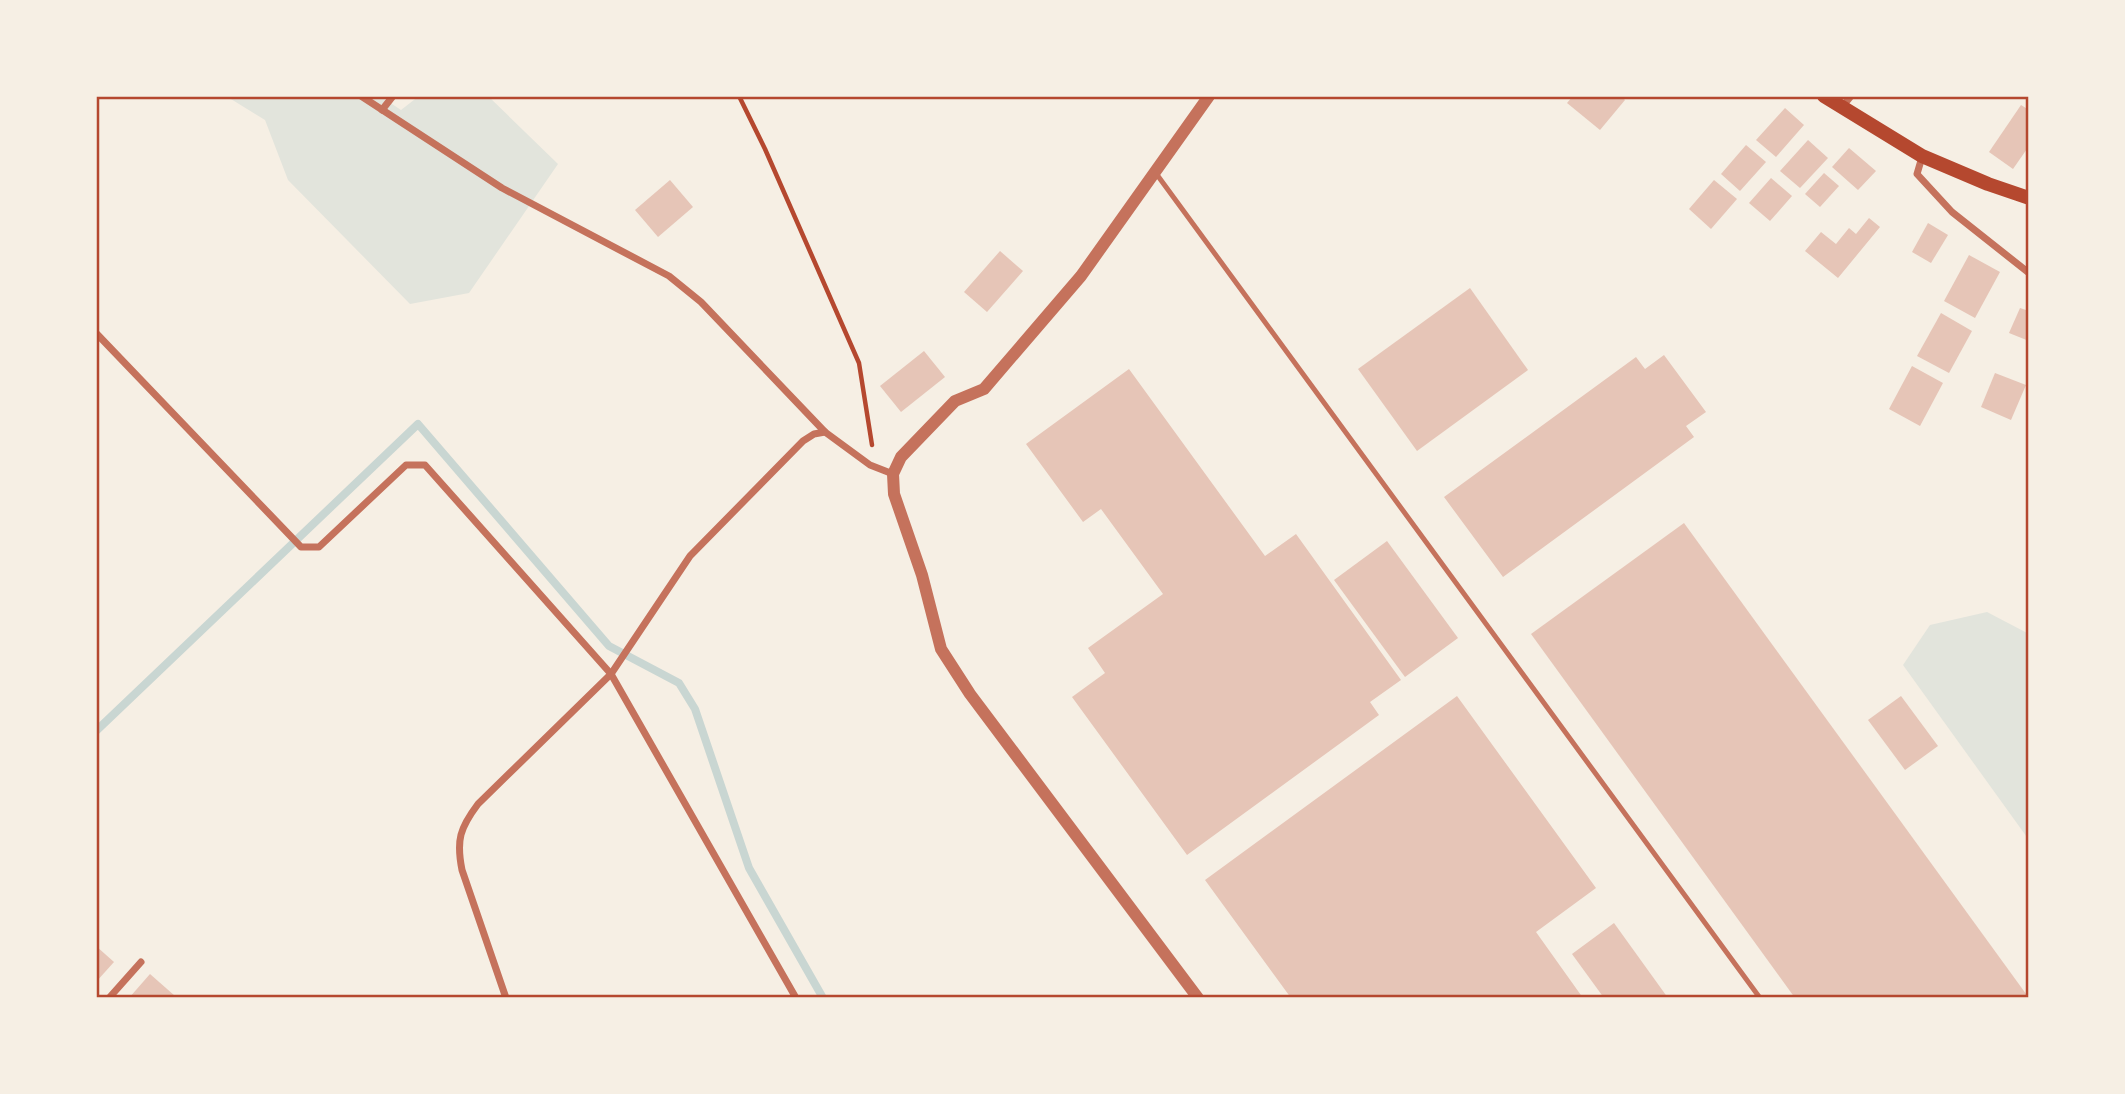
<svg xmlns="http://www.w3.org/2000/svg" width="2125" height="1094" font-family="'Public Sans',sans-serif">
<rect width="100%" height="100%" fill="#f6efe4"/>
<g fill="#e2e4dc">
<polygon points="226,96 380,96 401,110 419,96 488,96 558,164 469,293 410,304 288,180 265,120"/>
<polygon points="1987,612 2029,634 2029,840 1903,665 1930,625"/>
</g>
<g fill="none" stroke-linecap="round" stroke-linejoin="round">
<polyline stroke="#c9d6d2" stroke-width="8" points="96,731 418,424 609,646 679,683 695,709 749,868 823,998"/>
</g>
<g fill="#e6c5b7">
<polygon points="1573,96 1621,96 1625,100 1600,130 1567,103"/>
<polygon points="2021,105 2029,110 2029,146 2013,169 1989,152"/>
<polygon points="1785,108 1804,125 1776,157 1756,140"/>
<polygon points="1808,140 1828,158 1800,188 1780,171"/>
<polygon points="1746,145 1766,162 1740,191 1721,174"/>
<polygon points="1849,148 1876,171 1858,190 1832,167"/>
<polygon points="1824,173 1839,186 1820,207 1805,194"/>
<polygon points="1771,178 1792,196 1770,221 1749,203"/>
<polygon points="670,180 693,207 658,237 635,210"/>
<polygon points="1714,180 1737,199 1711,229 1689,209"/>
<polygon points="1869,218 1880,227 1838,278 1805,251 1821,232 1836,244 1849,228 1856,234"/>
<polygon points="1928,223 1948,235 1931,263 1912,252"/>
<polygon points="1000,251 1023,271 987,312 964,292"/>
<polygon points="1969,255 2000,272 1975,318 1944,301"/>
<polygon points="1470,288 1528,370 1417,451 1358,369"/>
<polygon points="2020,308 2029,311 2029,341 2009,333"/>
<polygon points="1941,313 1972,331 1949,373 1917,356"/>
<polygon points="924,351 945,377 901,412 880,386"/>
<polygon points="1664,355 1706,412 1686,426 1694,437 1503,577 1444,497 1636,357 1645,369"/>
<polygon points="1912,366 1943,383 1920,426 1889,409"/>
<polygon points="1129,369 1265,556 1296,534 1401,680 1370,702 1379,715 1187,855 1072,697 1105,673 1088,648 1163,594 1101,509 1083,522 1026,444"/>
<polygon points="1995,373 2026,385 2011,420 1981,407"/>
<polygon points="1684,523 2029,998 1795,998 1531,634"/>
<polygon points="1387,541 1458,638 1405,677 1334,580"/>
<polygon points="1457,696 1596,888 1536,932 1583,998 1291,998 1205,880"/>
<polygon points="1901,696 1938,746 1905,770 1868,720"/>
<polygon points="1614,923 1668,998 1604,998 1572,954"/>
<polygon points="96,946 114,962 96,982"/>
<polygon points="150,974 175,996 173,998 129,998"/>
</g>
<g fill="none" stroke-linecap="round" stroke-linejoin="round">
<polyline stroke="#b5482f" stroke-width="4.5" points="739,96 765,149 859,363 872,445"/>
<polyline stroke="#c5725c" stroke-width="5" points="1155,172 1760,998"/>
<g stroke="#c5725c" stroke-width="7">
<polyline points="361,96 502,188 669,276 701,302 825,432 870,465 893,474"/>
<polyline points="1842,107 1851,96"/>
<polyline points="382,110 393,96"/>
<polyline points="1922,157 1917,174 1952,212 2029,273"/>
<polyline points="96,333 301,547 319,547 406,465 425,465 611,674 796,998"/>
<polyline points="109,998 141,962"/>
<path d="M506 998 462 870C456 840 460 828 478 804L611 674 690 556 803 441 814 434 825 432"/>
</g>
<polyline stroke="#c5725c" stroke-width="12" points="1198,998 970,694 941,649 922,575 894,494 893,474 901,457 955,401 984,389 1081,276 1209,96"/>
<polyline stroke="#b5482f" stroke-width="14" points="1824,96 1922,156 1988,184 2029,198"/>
</g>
<rect width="2125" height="1094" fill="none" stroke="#f6efe4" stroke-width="196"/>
<rect x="98" y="98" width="1929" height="898" fill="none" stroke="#b5482f" stroke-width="2.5"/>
</svg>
